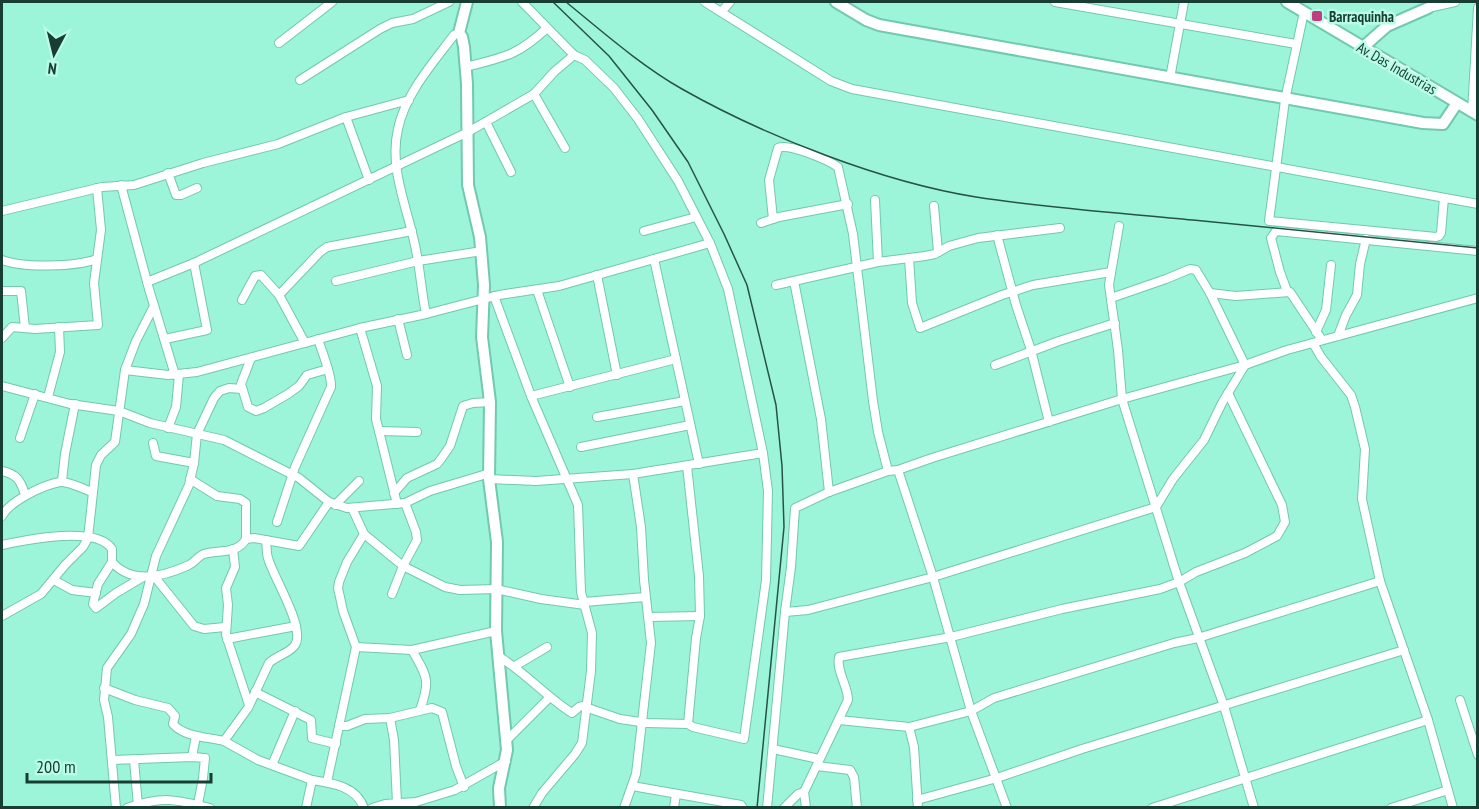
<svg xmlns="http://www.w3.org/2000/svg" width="1479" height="809" font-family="'PT Sans Narrow',sans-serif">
<rect width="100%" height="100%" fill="#9cf4d9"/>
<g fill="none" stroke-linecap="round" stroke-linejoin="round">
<defs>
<g id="street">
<polyline points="705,2 831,81 852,89 1478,204"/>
<polyline points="1055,2 1296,44"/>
<polyline points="1428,8 1455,2"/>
<polyline points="722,11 730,2"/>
<polyline points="1304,12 1285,100 1269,221 1436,237 1439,236 1441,233 1444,198"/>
<polyline points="279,43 332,2"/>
<path d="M466 67C504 57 517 56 547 28"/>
<polyline points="1170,78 1184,2"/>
<polyline points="300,80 380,29 392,23 413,19 449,2"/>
<polyline points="534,94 565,148"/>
<polyline points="1472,112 1478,8"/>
<polyline points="346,117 369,180"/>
<polyline points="486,122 511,172"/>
<polyline points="168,173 176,195 181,195 197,188"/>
<polyline points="121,185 149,289 175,375"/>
<polyline points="875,200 878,262"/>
<polyline points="934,206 938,252"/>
<polyline points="2,211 102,187 134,185 203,163 278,144 346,117 409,100"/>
<path d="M773 219 769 180 778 148C789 143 828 160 838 167L853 234 873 401 878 432 888 471"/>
<polyline points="761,223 779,217 848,204"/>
<polyline points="1119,226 1109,285 1118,350 1122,399 1179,582 1224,706 1254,808"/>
<polyline points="644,231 696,217"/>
<polyline points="997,235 1016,305 1031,350 1049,422"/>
<polyline points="909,258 912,303 920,328 1002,295 1033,285 1111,272"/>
<polyline points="654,259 699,464"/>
<path d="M2 260C23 268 75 267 97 259"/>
<polyline points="597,275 617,375"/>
<polyline points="336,281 418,261 482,251"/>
<polyline points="794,281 821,419 829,492"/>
<polyline points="147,282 194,263 468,132 534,94 554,72 574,55"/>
<polyline points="776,285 878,262 925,256 935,254 949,246 978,238 1060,228"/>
<polyline points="537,290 570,387"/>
<polyline points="2,291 21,291 25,328"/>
<polyline points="1287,291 1280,272 1271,238 1276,231 1478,251"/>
<polyline points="1210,293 1236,296 1290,292 1322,340"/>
<polyline points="279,295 320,252 327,247 412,231"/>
<polyline points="494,296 531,396 578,505 581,592 592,633 591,671 582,743 575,754 542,793 533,808"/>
<polyline points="242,300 255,276 261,275 279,295 305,343"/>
<path d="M426 314C421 290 420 265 414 241 406 205 389 166 398 129 405 94 433 63 454 35L459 33"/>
<polyline points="398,319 407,355"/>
<polyline points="360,328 377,386 376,419 397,504"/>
<polyline points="1316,332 1326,310 1331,265"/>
<polyline points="1338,336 1346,315 1357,295 1360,264 1366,239"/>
<polyline points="2,338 12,327 35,329 98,325 94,283 101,230 97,188"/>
<polyline points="165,339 207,330 194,263"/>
<polyline points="1313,343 1321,357 1351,395 1355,407 1365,449 1362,499 1380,581 1428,720 1453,808"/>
<polyline points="251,358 241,384 248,407 256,411 264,408 288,394 299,386 307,375 328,369"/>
<polyline points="995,365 1059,341 1115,323"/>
<polyline points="125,370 168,375 197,372 360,328 426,314 499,295 559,286 710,243"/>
<polyline points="2,386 70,404 119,411 150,423 224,440 299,478 329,502 347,508 405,503 430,491 490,473"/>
<polyline points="531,396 676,359"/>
<polyline points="48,397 60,352 59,327"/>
<polyline points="597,417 685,401"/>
<polyline points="168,428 176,407 179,375"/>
<polyline points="379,431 417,432"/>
<polyline points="20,438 35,394"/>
<polyline points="153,443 156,456 194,463"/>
<polyline points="581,447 690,425"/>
<polyline points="687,466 699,576 700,616 696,638 688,724"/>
<polyline points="898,470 933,577 971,711 1007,808"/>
<path d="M2 471C16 474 21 480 25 495"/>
<polyline points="489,479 536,481 633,474 763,453"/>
<polyline points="62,481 65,454 75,404"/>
<polyline points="394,493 407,478 437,464 441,459 450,446 463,406 473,403 490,402"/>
<polyline points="335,505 359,481"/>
<polyline points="352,508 364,534 403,566 445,587 460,590 496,589 541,599 585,605"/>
<path d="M2 516C10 501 43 485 60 482 69 481 83 489 92 492"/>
<path d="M277 522 295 467 331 387C332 375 322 352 318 339"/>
<polyline points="246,539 254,538 299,546 329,502"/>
<path d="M2 545C26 540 96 525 112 549V562C132 585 165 576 189 565 195 562 198 556 204 554 218 550 238 554 246 539V503L240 499 217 496 190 479"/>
<polyline points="233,549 235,567 226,588 228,605 226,635 249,705"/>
<polyline points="112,562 98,584 93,604 96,608 116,593 143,577"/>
<polyline points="154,576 194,626 204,629 225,627"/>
<polyline points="54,580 72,590 96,593"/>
<polyline points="392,594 403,566 417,540 416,532 405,503"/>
<polyline points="584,602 645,597"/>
<polyline points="785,612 808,610 933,577 1156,507 1173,479 1204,440 1222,403 1245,365 1210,293 1196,270 1190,269 1166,279 1111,298"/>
<polyline points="2,616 41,594 65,565 83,547 88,538 96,465 101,455 115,442 125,370 136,341 154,306"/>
<polyline points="648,617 700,616"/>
<polyline points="227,639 296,626"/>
<polyline points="356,647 412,650 496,631"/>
<path d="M412 650C427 677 431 679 420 710"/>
<path d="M498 656C525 672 545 696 572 713L579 707 582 706 620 719 647 723 688 724 693 727 744 739 766 580 768 491 763 453 728 289 710 243 678 181 638 119 614 88 585 60 574 55 522 2"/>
<polyline points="515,666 547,647"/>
<path d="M104 688 135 700 168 708 175 716 173 724C184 737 208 737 224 741L248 708 269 663C276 656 290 653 295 645 306 628 273 577 268 558 266 552 267 546 266 540"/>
<polyline points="255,692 311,720 312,738 336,744"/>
<polyline points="1460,700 1478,755"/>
<polyline points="390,718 432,708 442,712 456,766 464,787"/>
<polyline points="839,720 909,727 971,711 994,698 1174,643 1198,638 1380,581"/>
<polyline points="339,726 347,726 365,719 390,718 394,740 397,803"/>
<polyline points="909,727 914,747 918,808"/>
<polyline points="224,741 258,760 312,780"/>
<polyline points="506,741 549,698"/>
<polyline points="773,749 819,759"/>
<polyline points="192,757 196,736"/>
<polyline points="112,760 192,757 205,758 203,778 198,804"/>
<polyline points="134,760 138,806"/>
<polyline points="272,765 295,711"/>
<polyline points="817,766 850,770 854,777 857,808"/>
<polyline points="327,782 356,647 343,611 338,588 339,582 347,562 364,534"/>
<polyline points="632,786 741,805 743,808"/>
<polyline points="917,800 997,778 1082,749 1404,650"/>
<polyline points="116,808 108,717 104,700 107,668 131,634 144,604 156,556 189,485 194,463 197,434 214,398 220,391 229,388 242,389"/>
<path d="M127 808C162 796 175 799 210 808"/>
<path d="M306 808 312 780C332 783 356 786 364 808"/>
<polyline points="372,808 385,804 416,802 455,790 506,761"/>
<polyline points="624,808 636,774 651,643 644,580 641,527 633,474"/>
<polyline points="674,808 676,794"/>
<polyline points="767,808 785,612 791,567 795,508 829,492 888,471 898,470 932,458 1122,399 1245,365 1287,350 1478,298"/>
<polyline points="784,808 798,794 804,792"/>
<path d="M806 808 804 792 848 700C848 686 836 671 839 657L951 637 1062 609 1160 589 1179 582 1196 572 1245 553 1277 536 1285 522 1282 505 1228 393"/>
<polyline points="1152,808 1428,720"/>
<polyline points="1391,808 1448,790"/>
</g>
<g id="secondary">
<polyline points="467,2 459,33 462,37 464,47 467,84 468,185 480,237 484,285 482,337 490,402 489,479 497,542 496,631 507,750 499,788 500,808"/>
<polyline points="836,2 866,20 879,25 1423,123 1443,124 1457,103"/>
<polyline points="1287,2 1478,115"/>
<polyline points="1362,48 1387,26 1428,8"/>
</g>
</defs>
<use href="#street" stroke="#71c9af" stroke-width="10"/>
<use href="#secondary" stroke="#71c9af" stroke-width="14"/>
<use href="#street" stroke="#fff" stroke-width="8"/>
<use href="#secondary" stroke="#fff" stroke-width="10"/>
<g stroke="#275346" stroke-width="1.5">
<polyline points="553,2 609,56 652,110 688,162 724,234 747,285 776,405 782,466 784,527 757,808"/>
<path d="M566 2C603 32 640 65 682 89 765 136 882 182 976 197 1048 208 1121 213 1193 220 1288 229 1383 238 1478 248"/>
</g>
</g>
<rect fill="#c13d81" stroke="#b9fde7" stroke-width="2" x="1311" y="10" width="12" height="12" rx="3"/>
<g text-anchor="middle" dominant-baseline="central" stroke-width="5" stroke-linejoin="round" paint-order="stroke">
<g font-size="15" font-weight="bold" fill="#183e33" stroke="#b9fde7" text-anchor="start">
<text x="1329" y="16">Barraquinha</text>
</g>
<g font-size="15" fill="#183e33" stroke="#b9fde7">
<text transform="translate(1397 68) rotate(30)">Av. Das Industrias</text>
</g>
</g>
<rect width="1479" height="809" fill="none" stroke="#183e33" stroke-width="6"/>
<g transform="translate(54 54) rotate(187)" stroke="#b9fde7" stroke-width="4.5" paint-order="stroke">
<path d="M0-4.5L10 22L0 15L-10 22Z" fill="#183e33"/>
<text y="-9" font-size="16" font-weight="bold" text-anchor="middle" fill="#183e33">N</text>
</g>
<path d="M27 773v9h184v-9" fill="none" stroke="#183e33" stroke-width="3"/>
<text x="36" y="773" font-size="18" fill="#183e33" stroke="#b9fde7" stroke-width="4.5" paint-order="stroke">200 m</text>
</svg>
